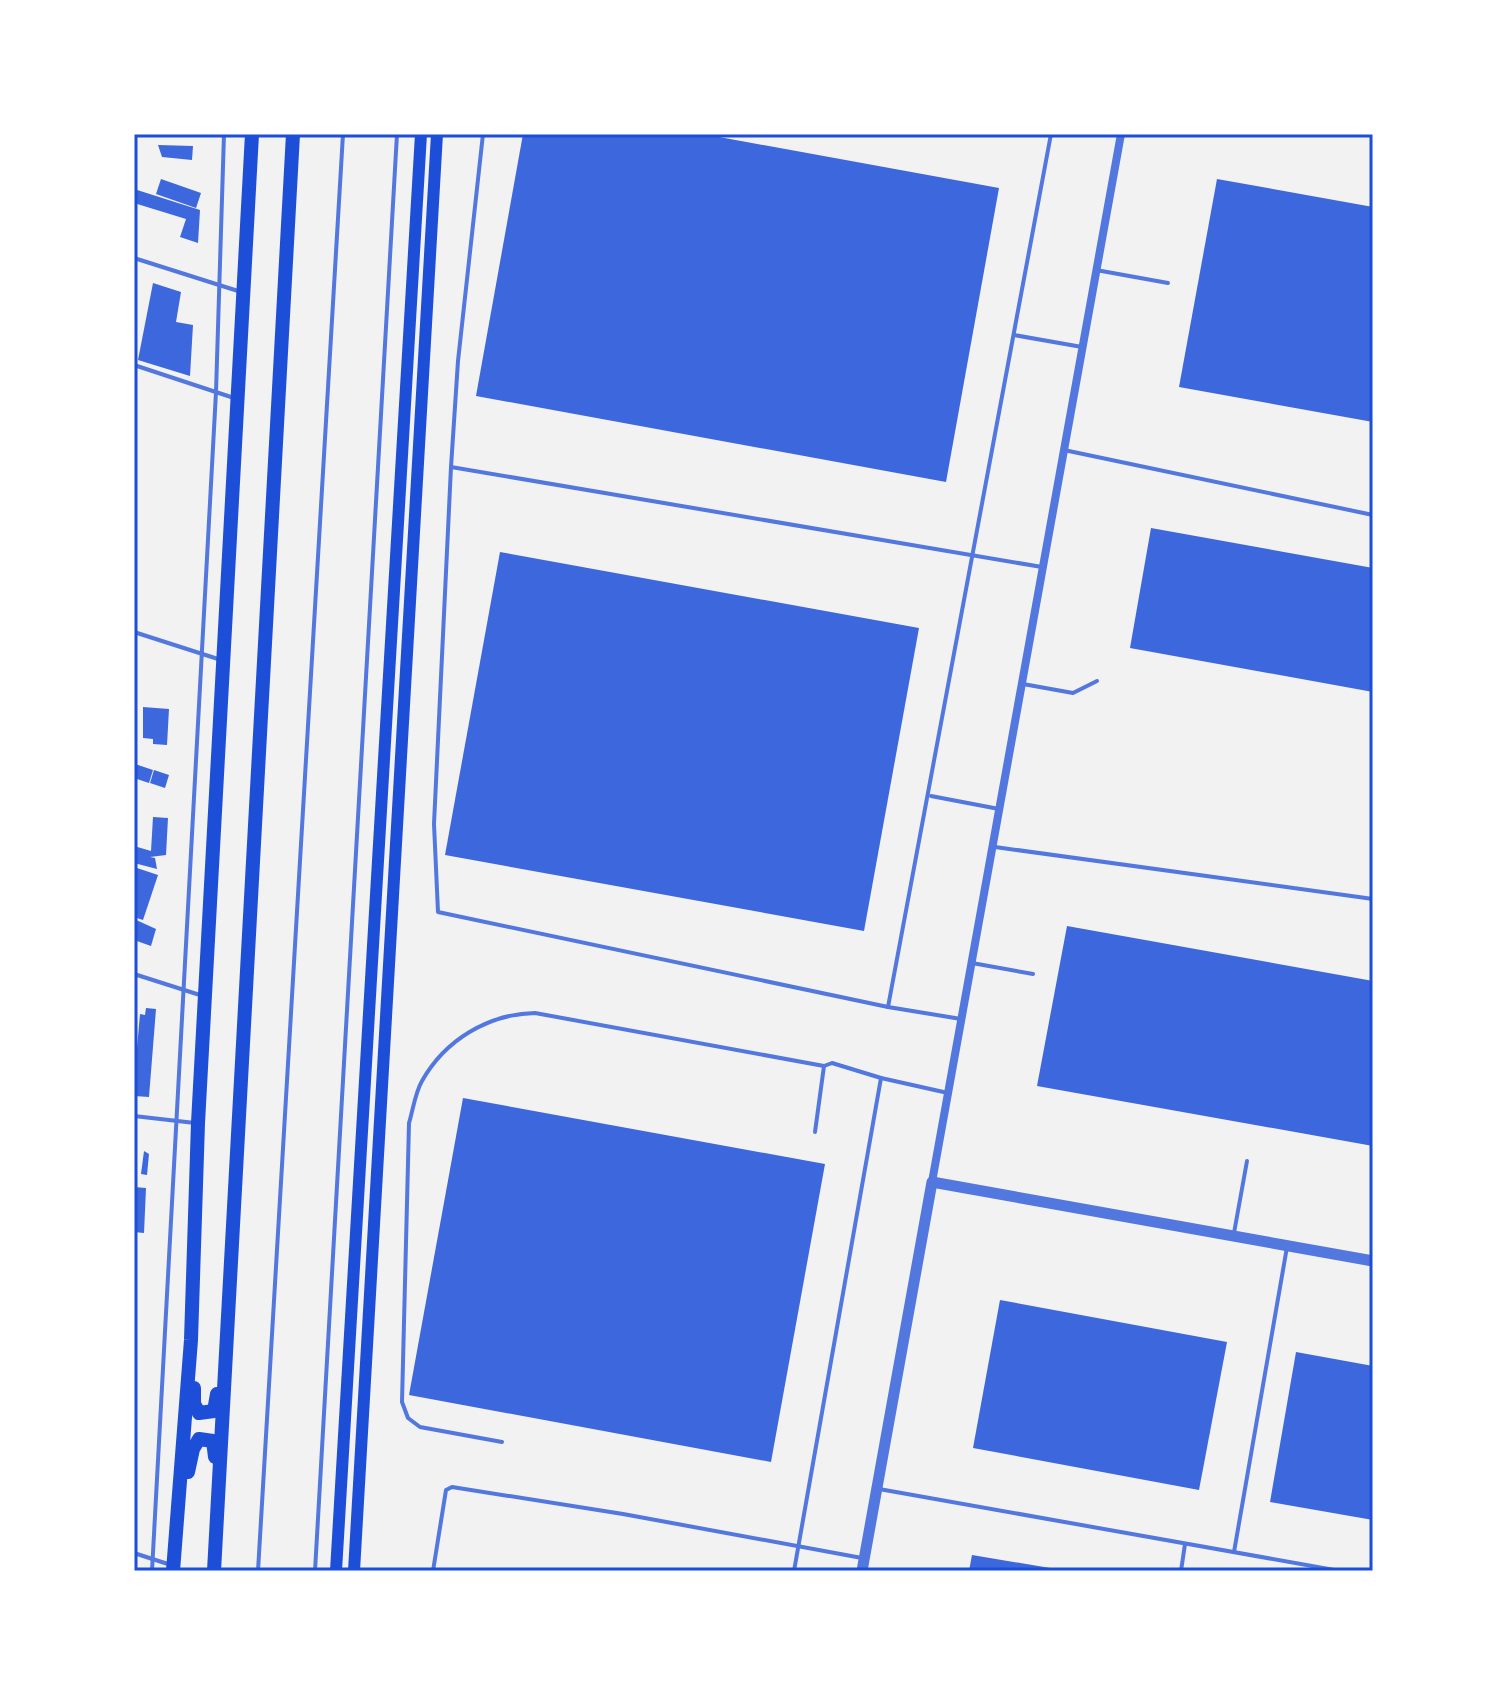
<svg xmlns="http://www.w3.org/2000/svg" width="1507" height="1705" font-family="'PT Sans',sans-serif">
<rect width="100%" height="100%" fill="#f2f2f2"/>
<g fill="#3d67dc">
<polygon points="523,134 703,134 999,188 946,482 476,396"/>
<polygon points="158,145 193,146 192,160 162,157"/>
<polygon points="161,179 201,193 196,208 156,194"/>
<polygon points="1217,179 1373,207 1373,422 1179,387"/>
<polygon points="134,189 200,210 198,243 180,237 186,219 134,203"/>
<polygon points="153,283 181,292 176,322 193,325 190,376 138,360"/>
<polygon points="1151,528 1373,568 1373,692 1130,648"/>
<polygon points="500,552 919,628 864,931 445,855"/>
<polygon points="143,707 169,709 167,745 153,744 153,739 143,738"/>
<polygon points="135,764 153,770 149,783 134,778"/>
<polygon points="154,770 169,775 165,788 150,783"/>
<polygon points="153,817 168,818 166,855 150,857 155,858 157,869 134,863 134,846 151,851"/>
<polygon points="134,867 158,875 143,920 134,917"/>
<polygon points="134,919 156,929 151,946 134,940"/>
<polygon points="1067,926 1373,981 1373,1146 1037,1086"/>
<polygon points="146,1008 156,1009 149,1097 134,1096 134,1047 137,1048 140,1014 145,1015"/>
<polygon points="463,1098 825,1164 771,1462 409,1395"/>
<polygon points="144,1151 149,1154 147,1175 141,1174"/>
<polygon points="134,1187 146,1188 144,1233 134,1232"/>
<polygon points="1000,1300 1227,1342 1199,1490 973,1448"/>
<polygon points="1296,1352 1373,1366 1373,1520 1270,1502"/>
<polygon points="972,1555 1056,1569 1056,1571 969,1571"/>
</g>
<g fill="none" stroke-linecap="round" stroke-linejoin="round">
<g stroke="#5277de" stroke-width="4">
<polyline points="483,134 458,361 451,467 1042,567"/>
<polyline points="134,258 238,291"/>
<polyline points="1096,270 1168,283"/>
<polyline points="1014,335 1082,347"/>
<polyline points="134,365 234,398"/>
<polyline points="1064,450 1373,515"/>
<polyline points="451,467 434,824 438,912 888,1007"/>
<polyline points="134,632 218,659"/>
<polyline points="1023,684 1073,693 1097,681"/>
<polyline points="931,796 999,809"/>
<polyline points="995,847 1373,899"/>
<polyline points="972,963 1033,974"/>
<polyline points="134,974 203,996"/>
<polyline points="961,1019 888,1007 1051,134"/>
<polyline points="134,1116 195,1123"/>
<polyline points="815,1132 824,1066"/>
<polyline points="1234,1233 1247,1161"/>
<path d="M502 1442 420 1427 408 1418 402 1402 409 1123C413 1110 415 1093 422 1081 445 1040 488 1014 535 1013L824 1066 832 1063 881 1078"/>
<polyline points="879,1489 1340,1571"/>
<polyline points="1234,1552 1287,1247"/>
<polyline points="134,1553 171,1565"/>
<polyline points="152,1571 216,392 224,134"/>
<polyline points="258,1571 343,134"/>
<polyline points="315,1571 397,134"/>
<polyline points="433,1571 446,1490 452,1487 623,1514 862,1558"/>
<polyline points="794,1571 881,1078 948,1093"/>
<polyline points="1181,1571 1185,1544"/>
</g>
<polyline stroke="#5277de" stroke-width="8" points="932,1182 1121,134"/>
<polyline stroke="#5277de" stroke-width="11" points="862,1571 932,1182 1373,1261"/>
<g stroke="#1d4ed8" stroke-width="12">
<polyline points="336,1571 421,134"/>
<polyline points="354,1571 437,134"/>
</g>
<g stroke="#1d4ed8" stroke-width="14">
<polyline points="194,1388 194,1404 199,1413 214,1411 217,1394"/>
<polyline points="188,1472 193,1449 199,1439 213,1441 215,1457"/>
<polyline points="173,1571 191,1340 198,1123 252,134"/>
<polyline points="214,1571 293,134"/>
</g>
</g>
<rect width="1507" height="1705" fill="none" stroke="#ffffff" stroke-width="272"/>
<rect x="136" y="136" width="1235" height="1433" fill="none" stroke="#1d4ed8" stroke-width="3"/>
</svg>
